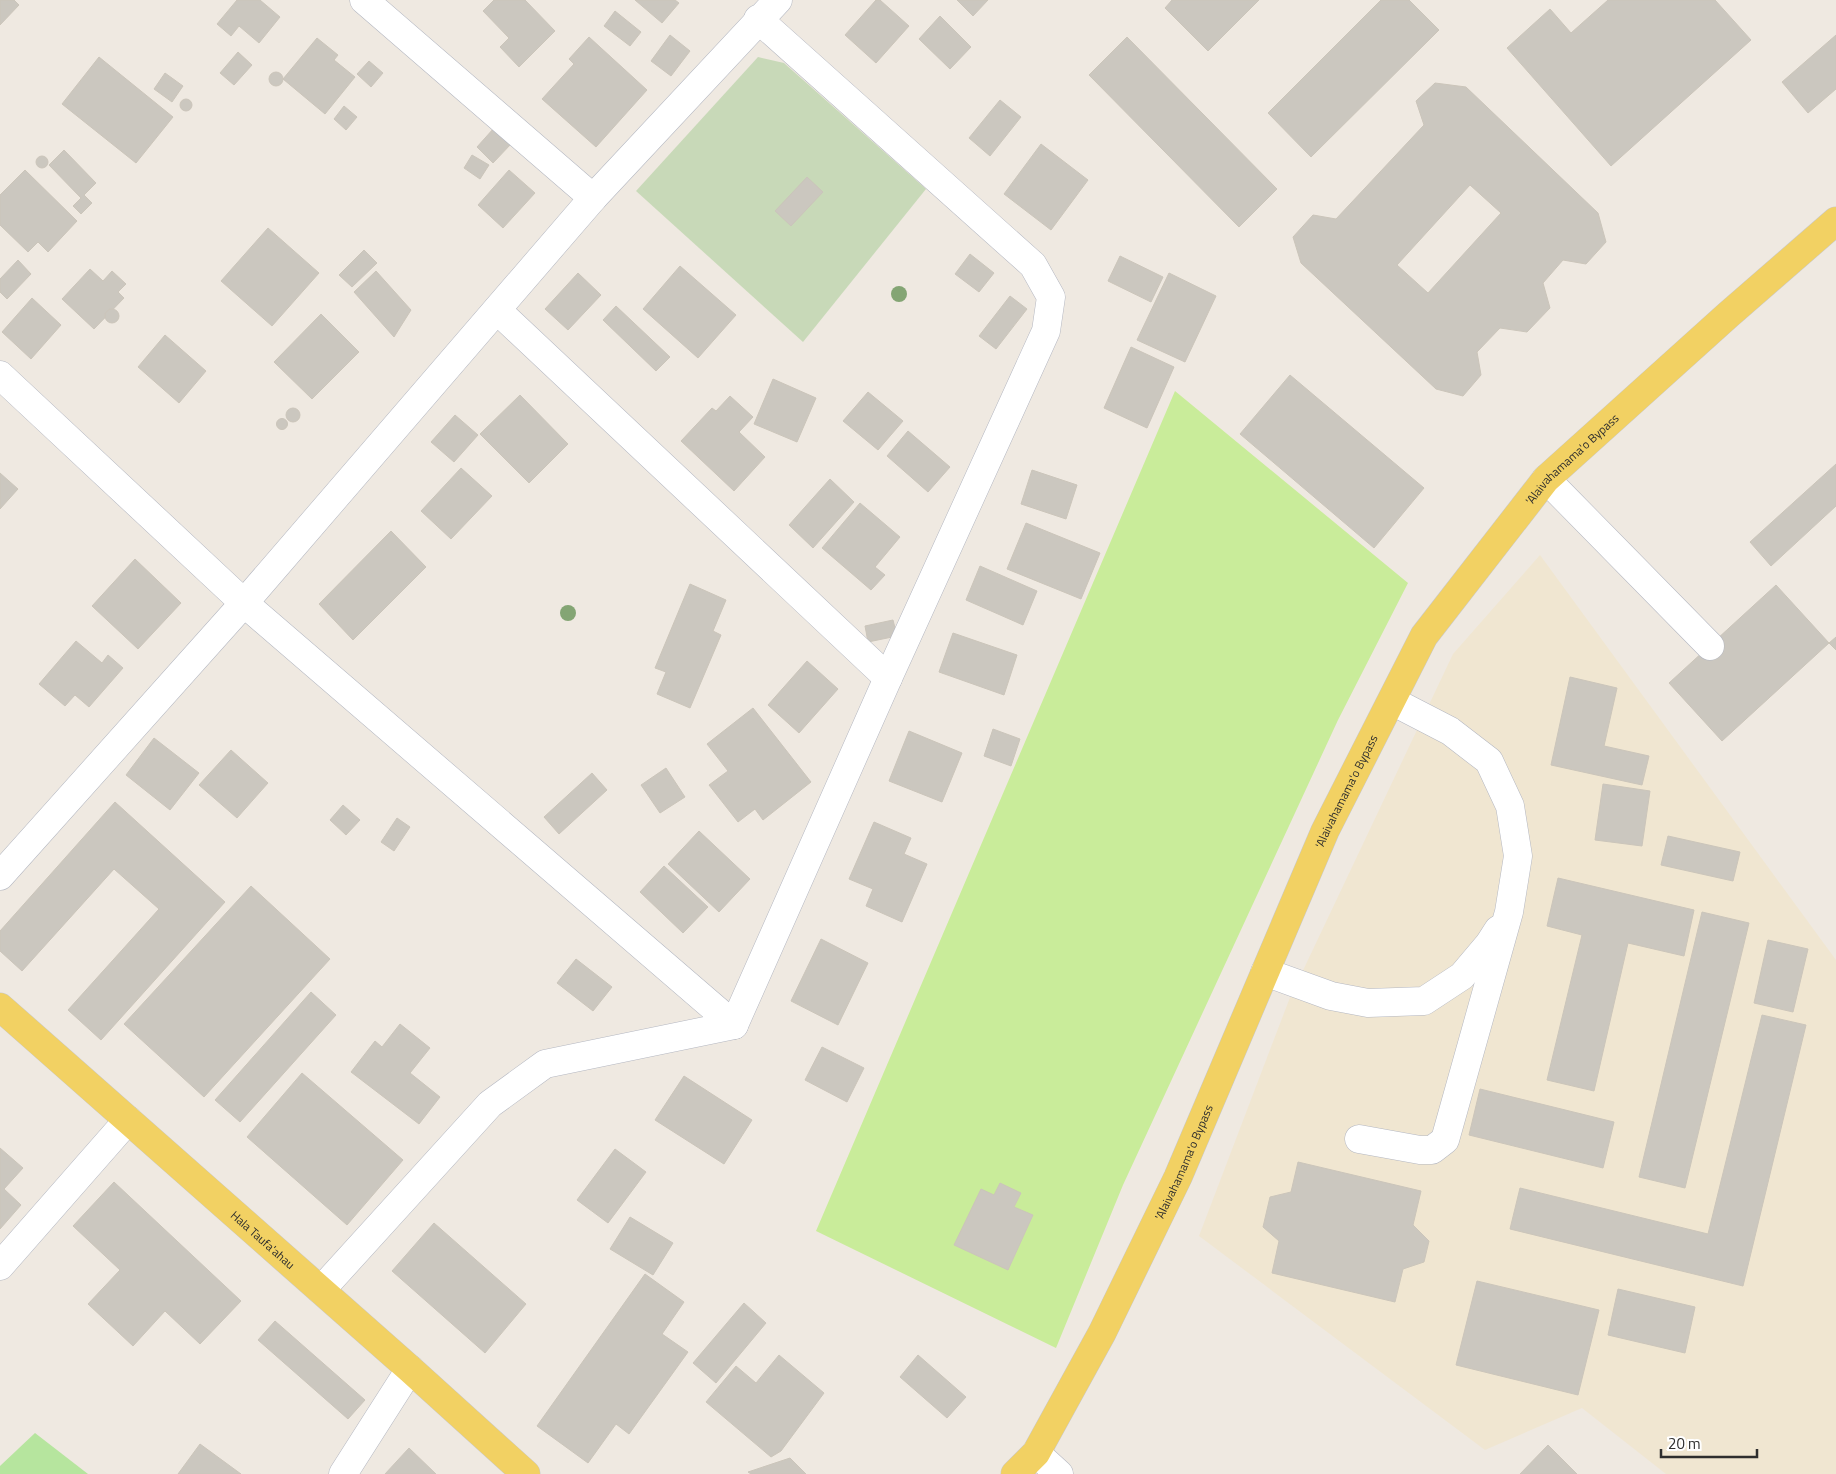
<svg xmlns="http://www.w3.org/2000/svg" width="1836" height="1474" font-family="'Titillium Web',sans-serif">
<rect width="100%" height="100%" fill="#efe9e1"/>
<polygon fill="#f0e6d1" points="1540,555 1836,960 1836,1474 1666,1474 1582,1408 1485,1450 1199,1236 1289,1000 1453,654"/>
<polygon fill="#b6e59e" points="35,1433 88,1474 0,1474 0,1466"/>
<polygon fill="#c8d9b8" points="758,57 784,63 926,189 803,342 636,191"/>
<polygon fill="#c9ec9a" points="1175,391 1408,583 1338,720 1123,1185 1056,1348 816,1231"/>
<g fill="#cbc7bf" stroke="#cbc5ba" fill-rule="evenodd">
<polygon points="0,0 14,0 19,5 0,25"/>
<polygon points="237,0 260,0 280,17 259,43 239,26 231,36 217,24"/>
<polygon points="494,0 525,0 555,31 519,67 500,47 509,38 483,11"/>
<polygon points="635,0 675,0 679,3 662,23"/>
<polygon points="876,0 880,0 909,26 876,63 845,35"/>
<polygon points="957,0 988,0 973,16"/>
<polygon points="1172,0 1259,0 1208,51 1165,8"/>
<polygon points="1381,0 1409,0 1439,30 1311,157 1268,113"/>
<polygon points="1608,0 1715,0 1751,40 1611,166 1507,48 1550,9 1571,33"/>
<polygon points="615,11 641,32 630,46 604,26"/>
<polygon points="940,16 971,47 950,69 919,39"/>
<polygon points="670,35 690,51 671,76 651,61"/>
<polygon points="1836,35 1836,89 1808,113 1782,82"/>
<polygon points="589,37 647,90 596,147 542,99 574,64 569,59"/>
<polygon points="1127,37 1277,189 1239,227 1089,75"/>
<polygon points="317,38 338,55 334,60 355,77 325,114 283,79"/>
<polygon points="238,52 252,65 234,85 220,73"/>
<polygon points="99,57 173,117 136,163 62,104"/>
<polygon points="369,61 383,73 371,87 357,74"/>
<circle cx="276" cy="79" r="7"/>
<polygon points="165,73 183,86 172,102 154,89"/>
<path d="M1435 83 1466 87 1598 213 1606 242 1586 264 1563 260 1543 283 1550 308 1527 332 1500 328 1477 352 1481 375 1463 396 1436 389 1301 263 1293 237 1313 215 1336 219 1424 125 1416 101ZM1470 185 1501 213 1428 293 1397 265Z"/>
<circle cx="186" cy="105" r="6"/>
<polygon points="1000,100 1021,117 990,156 969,138"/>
<polygon points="344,106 357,117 346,130 334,119"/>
<polygon points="494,128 511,144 493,163 477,147"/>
<polygon points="1041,144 1088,180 1051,230 1004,194"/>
<polygon points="64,150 96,183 84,195 92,203 81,214 73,206 81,198 49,165"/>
<polygon points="472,155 489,165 480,179 464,168"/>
<circle cx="42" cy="162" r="6"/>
<polygon points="25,170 77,221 48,252 38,242 28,252 0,225 0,195"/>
<polygon points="509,170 535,193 503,228 478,205"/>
<polygon points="807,177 823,192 791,226 775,211"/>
<polygon points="268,228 319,273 272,326 221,281"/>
<polygon points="364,250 377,263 352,287 339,275"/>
<polygon points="970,254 994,273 979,292 955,274"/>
<polygon points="1120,256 1163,277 1151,302 1108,281"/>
<polygon points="18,260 31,274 7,299 0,292 0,279"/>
<polygon points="680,266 736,315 698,358 643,309"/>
<polygon points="90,269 103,281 112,271 126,284 118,292 124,298 94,329 62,299"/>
<polygon points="376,271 411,310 394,337 354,292"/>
<polygon points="578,273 601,295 568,330 545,309"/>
<polygon points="1169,273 1216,296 1185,362 1137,340"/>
<polygon points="1010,296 1027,309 996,349 979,336"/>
<polygon points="32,298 61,325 31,359 2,332"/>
<polygon points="616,306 670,357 656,371 603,320"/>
<circle cx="112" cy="316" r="7"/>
<polygon points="321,314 359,352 312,399 274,362"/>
<polygon points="165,335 206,371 179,403 138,367"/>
<polygon points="1131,347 1174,367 1147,428 1104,408"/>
<polygon points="1290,375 1424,488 1374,548 1240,434"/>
<polygon points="773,379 816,398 797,442 754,424"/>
<polygon points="868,392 903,421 878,450 843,421"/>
<polygon points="520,395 568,444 529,483 480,434"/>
<polygon points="730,396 753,417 739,432 765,457 734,491 681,441 712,408 716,411"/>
<circle cx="293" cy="415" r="7"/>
<polygon points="455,415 478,435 454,462 431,442"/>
<circle cx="282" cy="424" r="5.5"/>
<polygon points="908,431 950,467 928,492 887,456"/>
<polygon points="1836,464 1836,506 1771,566 1750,542"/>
<polygon points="461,468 492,496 451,539 421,511"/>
<polygon points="1032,470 1077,485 1066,519 1021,504"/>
<polygon points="0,473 18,489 0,509"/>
<polygon points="830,479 854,502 813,548 789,525"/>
<polygon points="860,503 900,537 875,567 885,575 871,590 822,548"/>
<polygon points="1026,523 1100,553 1081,599 1007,569"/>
<polygon points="391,531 426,567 353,640 319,604"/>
<polygon points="135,559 181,603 138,649 92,606"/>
<polygon points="980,566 1037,591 1023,625 966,600"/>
<polygon points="690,584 726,600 713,631 721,635 690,708 657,694 666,672 655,668"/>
<polygon points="1776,585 1829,643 1722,741 1669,683"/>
<polygon points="893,620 897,636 868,642 865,626"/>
<polygon points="953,633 1017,655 1004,695 939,672"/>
<polygon points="1836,637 1836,650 1829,643"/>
<polygon points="76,641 102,663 108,655 123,668 89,707 75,695 65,706 39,684"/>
<polygon points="807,661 838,689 799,733 768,705"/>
<polygon points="1570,677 1617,688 1604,746 1649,756 1642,785 1551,765"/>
<polygon points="753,708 811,782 763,820 755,809 738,822 709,785 728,771 707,744"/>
<polygon points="993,729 1020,739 1011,766 984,756"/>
<polygon points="909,731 962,753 942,802 889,781"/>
<polygon points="154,738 199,773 170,810 126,775"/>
<polygon points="231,750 268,783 237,818 199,785"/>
<polygon points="666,768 685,797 660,813 641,785"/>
<polygon points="592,773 607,790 559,834 544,817"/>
<polygon points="1603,784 1650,791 1642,846 1595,840"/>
<polygon points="115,802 225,902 101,1040 68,1010 159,909 114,869 22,971 0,951 0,931"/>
<polygon points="343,805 360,820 346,835 330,820"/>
<polygon points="397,818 410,827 394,851 381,842"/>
<polygon points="874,822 911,838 904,854 927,864 902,922 866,906 873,889 849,879"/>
<polygon points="699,831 750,879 719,912 668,864"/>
<polygon points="1668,836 1740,852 1733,881 1661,865"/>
<polygon points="664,866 708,907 683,933 640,892"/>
<polygon points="1558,878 1694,910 1684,956 1628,943 1594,1091 1547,1080 1582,935 1547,926"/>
<polygon points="251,886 330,959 204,1097 124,1024"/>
<polygon points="1702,912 1749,923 1685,1188 1639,1177"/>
<polygon points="821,939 868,963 838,1025 791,1001"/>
<polygon points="1768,940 1808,949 1793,1012 1754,1003"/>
<polygon points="576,959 612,987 593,1011 557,983"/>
<polygon points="311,992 336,1015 240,1122 215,1100"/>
<polygon points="1762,1015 1806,1025 1743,1286 1510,1229 1520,1188 1708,1234"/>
<polygon points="400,1024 430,1048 410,1073 440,1097 419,1124 351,1072 375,1041 382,1047"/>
<polygon points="822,1047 864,1068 847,1102 805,1080"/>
<polygon points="302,1073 403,1160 347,1225 247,1137"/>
<polygon points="684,1076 752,1120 724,1164 655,1120"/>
<polygon points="1480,1089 1614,1122 1603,1168 1469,1135"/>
<polygon points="0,1148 23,1168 4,1189 21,1205 0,1229"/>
<polygon points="615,1149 646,1172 608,1223 577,1200"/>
<polygon points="1298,1162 1421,1191 1413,1225 1429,1241 1424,1262 1403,1269 1395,1302 1272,1273 1279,1241 1263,1227 1270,1197 1291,1192"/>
<polygon points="114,1182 241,1301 200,1344 165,1311 133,1346 88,1304 120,1270 73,1226"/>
<polygon points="1000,1183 1021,1193 1014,1207 1033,1215 1008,1270 954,1245 981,1189 994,1195"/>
<polygon points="630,1217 673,1243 653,1275 610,1249"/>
<polygon points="434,1223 526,1304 485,1353 392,1271"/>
<polygon points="645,1274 684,1302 662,1334 688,1352 629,1434 616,1424 588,1463 537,1426"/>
<polygon points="1477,1281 1599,1310 1578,1395 1456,1365"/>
<polygon points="1618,1289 1695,1307 1685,1353 1608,1335"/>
<polygon points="744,1303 766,1323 716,1383 693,1363"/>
<polygon points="275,1321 365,1400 348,1419 258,1340"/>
<polygon points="779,1355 824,1393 781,1451 771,1457 706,1402 736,1366 756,1383"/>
<polygon points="918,1355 966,1397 947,1418 900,1377"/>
<polygon points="200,1444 241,1474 178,1474"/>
<polygon points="1548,1445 1577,1474 1520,1474"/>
<polygon points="409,1448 436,1474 385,1474"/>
<polygon points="790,1458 806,1474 751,1474 748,1472"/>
</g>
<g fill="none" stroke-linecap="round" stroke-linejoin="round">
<defs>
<g id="minor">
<polyline points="364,0 593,198"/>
<polyline points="497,310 888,678"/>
<polyline points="0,375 244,603 734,1025"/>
<polyline points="1546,479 1710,646"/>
<polyline points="0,876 244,603 593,198 778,0"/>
<polyline points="1265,972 1331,996 1368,1003 1424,1001 1462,976 1489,944 1498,930"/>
<polyline points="1359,1139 1420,1150 1432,1150 1445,1140 1509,912 1518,856 1510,806 1489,761 1450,731 1392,701"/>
<polyline points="0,1266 128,1120"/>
<polyline points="321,1290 490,1104 545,1064 734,1025 888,678 1046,331 1051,297 1033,265 758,19"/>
<polyline points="1036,1453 1059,1474"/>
<polyline points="343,1474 410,1369"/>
</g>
<g id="major">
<path id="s1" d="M0 1007 410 1369 526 1474"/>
<path id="s2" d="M1015 1474 1036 1453 1102 1333 1178 1177 1325 831 1424 636 1546 479 1728 315 1836 221"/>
</g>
</defs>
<use href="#minor" stroke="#b4b7c1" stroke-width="29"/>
<use href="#major" stroke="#c9c9c9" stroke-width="29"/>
<use href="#minor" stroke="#fff" stroke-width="28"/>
<use href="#major" stroke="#f2d163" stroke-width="28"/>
</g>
<g fill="#84a574">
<circle cx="899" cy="294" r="8"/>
<circle cx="568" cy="613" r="8"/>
</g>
<g text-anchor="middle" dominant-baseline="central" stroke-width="4.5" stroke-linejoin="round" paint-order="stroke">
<g font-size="12" fill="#2e2e2e" stroke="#fff">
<text stroke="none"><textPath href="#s2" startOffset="1166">'Alaivahamama'o Bypass</textPath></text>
<text stroke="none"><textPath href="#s2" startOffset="761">'Alaivahamama'o Bypass</textPath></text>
<text stroke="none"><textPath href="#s2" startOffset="356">'Alaivahamama'o Bypass</textPath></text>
<text stroke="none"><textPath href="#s1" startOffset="351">Hala Taufa'ahau</textPath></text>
</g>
</g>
<path d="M1661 1449v8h96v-8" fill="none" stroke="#2e2e2e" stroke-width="2.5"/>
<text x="1668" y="1449" font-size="15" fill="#2e2e2e" stroke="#ffffff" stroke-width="4" paint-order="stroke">20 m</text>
</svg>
